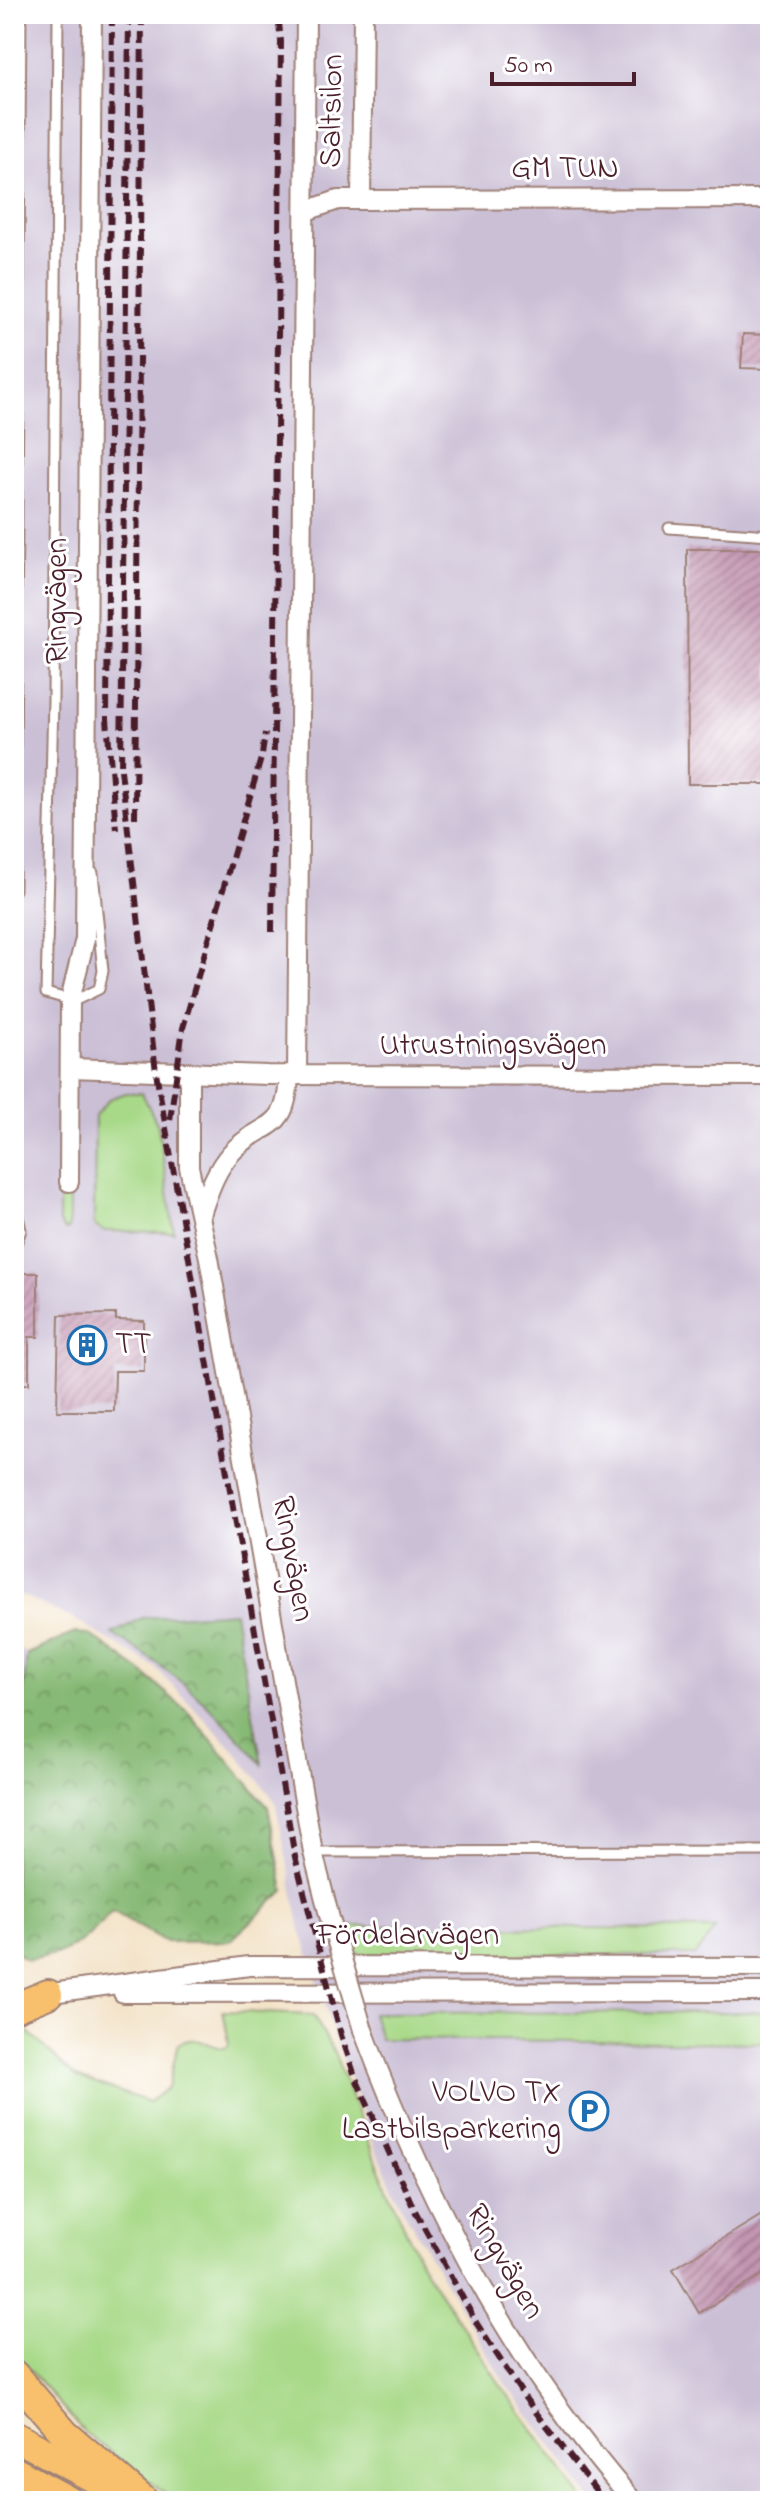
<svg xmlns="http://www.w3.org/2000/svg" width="784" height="2515" font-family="'Indie Flower',sans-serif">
<defs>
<pattern id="forest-crowns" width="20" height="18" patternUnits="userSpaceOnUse" patternTransform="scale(2)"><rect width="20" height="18" fill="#86b974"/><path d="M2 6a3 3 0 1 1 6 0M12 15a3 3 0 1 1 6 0" fill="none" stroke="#70965f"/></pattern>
<pattern id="building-hatch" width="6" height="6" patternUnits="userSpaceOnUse" patternTransform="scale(2)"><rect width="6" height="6" fill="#c295b1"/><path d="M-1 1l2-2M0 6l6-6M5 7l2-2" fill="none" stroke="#a07990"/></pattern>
</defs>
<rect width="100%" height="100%" fill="#fff"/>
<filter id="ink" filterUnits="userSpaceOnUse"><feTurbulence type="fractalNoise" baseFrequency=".0125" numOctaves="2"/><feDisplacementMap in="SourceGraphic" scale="16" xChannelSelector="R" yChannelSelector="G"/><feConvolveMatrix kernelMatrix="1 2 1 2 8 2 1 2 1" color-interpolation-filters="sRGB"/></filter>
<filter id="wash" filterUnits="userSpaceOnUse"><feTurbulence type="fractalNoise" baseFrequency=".006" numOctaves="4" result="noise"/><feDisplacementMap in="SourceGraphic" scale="32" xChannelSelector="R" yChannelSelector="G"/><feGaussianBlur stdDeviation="1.8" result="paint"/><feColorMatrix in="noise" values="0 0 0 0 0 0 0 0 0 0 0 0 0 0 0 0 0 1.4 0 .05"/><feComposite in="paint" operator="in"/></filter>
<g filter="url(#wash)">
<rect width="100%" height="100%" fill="#f2e0c3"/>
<g fill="#cbbfd5">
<polygon points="14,14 770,14 770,2501 593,2501 500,2376 401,2206 376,2151 334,2034 301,1930 275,1801 236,1752 156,1668 76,1620 14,1592"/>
<polygon points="14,1646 27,1654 19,1738 24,1793 14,1824"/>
</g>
<g fill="#a8d988" stroke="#797c5a" stroke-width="2">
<polygon points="126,1093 142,1093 158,1126 174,1232 103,1231 94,1225 95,1116 109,1099"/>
<polygon points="60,1118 68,1118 69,1123 69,1229 65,1230 59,1222"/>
<polygon points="344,1926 715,1929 695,1955 352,1954"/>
<path d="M223 2011 313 2015 334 2052 378 2167 421 2264 500 2384 585 2501H175L84 2432 14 2352V2031L25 2029 76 2077 149 2102 168 2088 178 2044C198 2032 208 2049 227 2048L229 2043Z"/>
<polygon points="770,2012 770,2043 380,2039 372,2013"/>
</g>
<g fill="url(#forest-crowns)" stroke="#686c50" stroke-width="2">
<path d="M234 1612 262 1764C213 1707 177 1672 112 1634L142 1618Z"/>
<path d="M75 1633 89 1634 142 1672 187 1711 268 1807 284 1891 230 1941 166 1942 112 1911C78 1947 77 1951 27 1960L14 1951V1824L24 1793 19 1738 27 1654Z"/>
</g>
<g id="blocks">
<g fill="url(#building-hatch)">
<polygon points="743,334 770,335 770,369 741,368"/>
<polygon points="687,549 770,549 770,784 688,784"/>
<polygon points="14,1273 38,1273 38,1337 29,1337 29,1384 14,1384"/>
<polygon points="116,1314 116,1320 144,1321 144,1371 115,1371 114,1411 57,1411 59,1315"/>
<polygon points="770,2210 770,2270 699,2313 673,2269"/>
</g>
</g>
</g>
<g filter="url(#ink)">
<use href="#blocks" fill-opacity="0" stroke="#9e8077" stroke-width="2"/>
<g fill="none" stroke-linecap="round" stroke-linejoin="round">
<defs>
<g id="lane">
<polyline points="58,14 53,700 46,993 74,1001 99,989 103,971 93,873"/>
<polyline points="669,528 770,535"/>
<polyline points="14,890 21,14"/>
<polyline points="14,1199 21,1230 14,1249"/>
<polyline points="313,1852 770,1851"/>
</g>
<g id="street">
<polyline points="361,200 770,199"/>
<polyline points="306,211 338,200 361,200 363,14"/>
<polyline points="71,1068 267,1075 770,1076"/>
<polyline points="189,1072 189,1167 209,1258 313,1852 329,1915"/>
<polyline points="297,1075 306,14"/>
<polyline points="69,1182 70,1000 85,939 92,14"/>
<path d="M201 1214C209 1191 215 1171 231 1153 263 1118 287 1137 289 1074"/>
<polyline points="123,1993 770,1992"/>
<polyline points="37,1995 249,1966 770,1967"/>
<path d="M363 2030C427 2201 512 2363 633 2501"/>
</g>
<g id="primary">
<polyline points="14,2008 48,1994"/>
<polyline points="14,2375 65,2434 144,2501"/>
<polyline points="14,2436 109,2486"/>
<polyline points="14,2471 69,2501"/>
</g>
</defs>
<use href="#lane" stroke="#9e8077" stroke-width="13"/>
<use href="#street" stroke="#9e8077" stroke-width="22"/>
<use href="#primary" stroke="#9e8077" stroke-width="32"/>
<use href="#lane" stroke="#fff" stroke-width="9"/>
<use href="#street" stroke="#fff" stroke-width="18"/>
<use href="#primary" stroke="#f8bf6c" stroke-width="28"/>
<g stroke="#4a1f2b" stroke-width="6" stroke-dasharray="12 6" stroke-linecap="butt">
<polyline points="112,14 107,719 116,829"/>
<polyline points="129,14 121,770 156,1072 295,1857 341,2035 355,2076 414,2209 477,2324 525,2398 604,2501"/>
<polyline points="135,818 142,14"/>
<polyline points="272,932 281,41 278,14"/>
<polyline points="170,1120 183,1028 262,755 265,733"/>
</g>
<defs>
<polyline id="street-bridge" points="329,1915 363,2030"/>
</defs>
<use href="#street-bridge" stroke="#9e8077" stroke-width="22" stroke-linecap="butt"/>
<use href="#street-bridge" stroke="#fff" stroke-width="18"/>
</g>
</g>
<defs>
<symbol id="building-ring" viewBox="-11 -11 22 22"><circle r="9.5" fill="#fff" stroke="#1f6fb2" stroke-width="1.5"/><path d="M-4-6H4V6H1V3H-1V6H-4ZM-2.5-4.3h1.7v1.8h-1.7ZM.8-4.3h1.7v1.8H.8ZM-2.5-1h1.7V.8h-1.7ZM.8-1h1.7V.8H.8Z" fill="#1f6fb2"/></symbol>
<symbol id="parking-ring" viewBox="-11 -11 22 22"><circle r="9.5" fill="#fff" stroke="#1f6fb2" stroke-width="1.5"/><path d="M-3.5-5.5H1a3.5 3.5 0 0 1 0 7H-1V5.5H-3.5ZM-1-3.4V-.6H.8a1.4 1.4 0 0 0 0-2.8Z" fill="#1f6fb2"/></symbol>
</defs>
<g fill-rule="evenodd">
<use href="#building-ring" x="65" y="1323" width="44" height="44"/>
<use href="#parking-ring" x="567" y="2089" width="44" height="44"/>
</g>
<g text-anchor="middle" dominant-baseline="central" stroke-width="6" stroke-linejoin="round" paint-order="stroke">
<g font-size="32" fill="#4a1f2b" stroke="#fff">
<text transform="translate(333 111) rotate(-89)">Saltsilon</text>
<text x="565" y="169">GM TUN</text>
<text transform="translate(58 601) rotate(-90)">Ringvägen</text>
<text x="493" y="1046">Utrustningsvägen</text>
<text transform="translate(292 1559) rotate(80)">Ringvägen</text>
<text x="408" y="1936">Fördelarvägen</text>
<text transform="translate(504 2262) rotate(60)">Ringvägen</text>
</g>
<g font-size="32" fill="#4a1f2b" stroke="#fff" text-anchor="start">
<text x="115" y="1345">TT</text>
<text x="561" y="2093" text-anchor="end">VOLVO TX<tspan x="561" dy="37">Lastbilsparkering</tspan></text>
</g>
</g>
<rect width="784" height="2515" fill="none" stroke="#fff" stroke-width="48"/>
<path d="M492 72v12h142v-12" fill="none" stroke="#4a1f2b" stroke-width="4"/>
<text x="504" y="72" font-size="24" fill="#4a1f2b" stroke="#ffffff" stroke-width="6" paint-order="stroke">50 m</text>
</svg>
